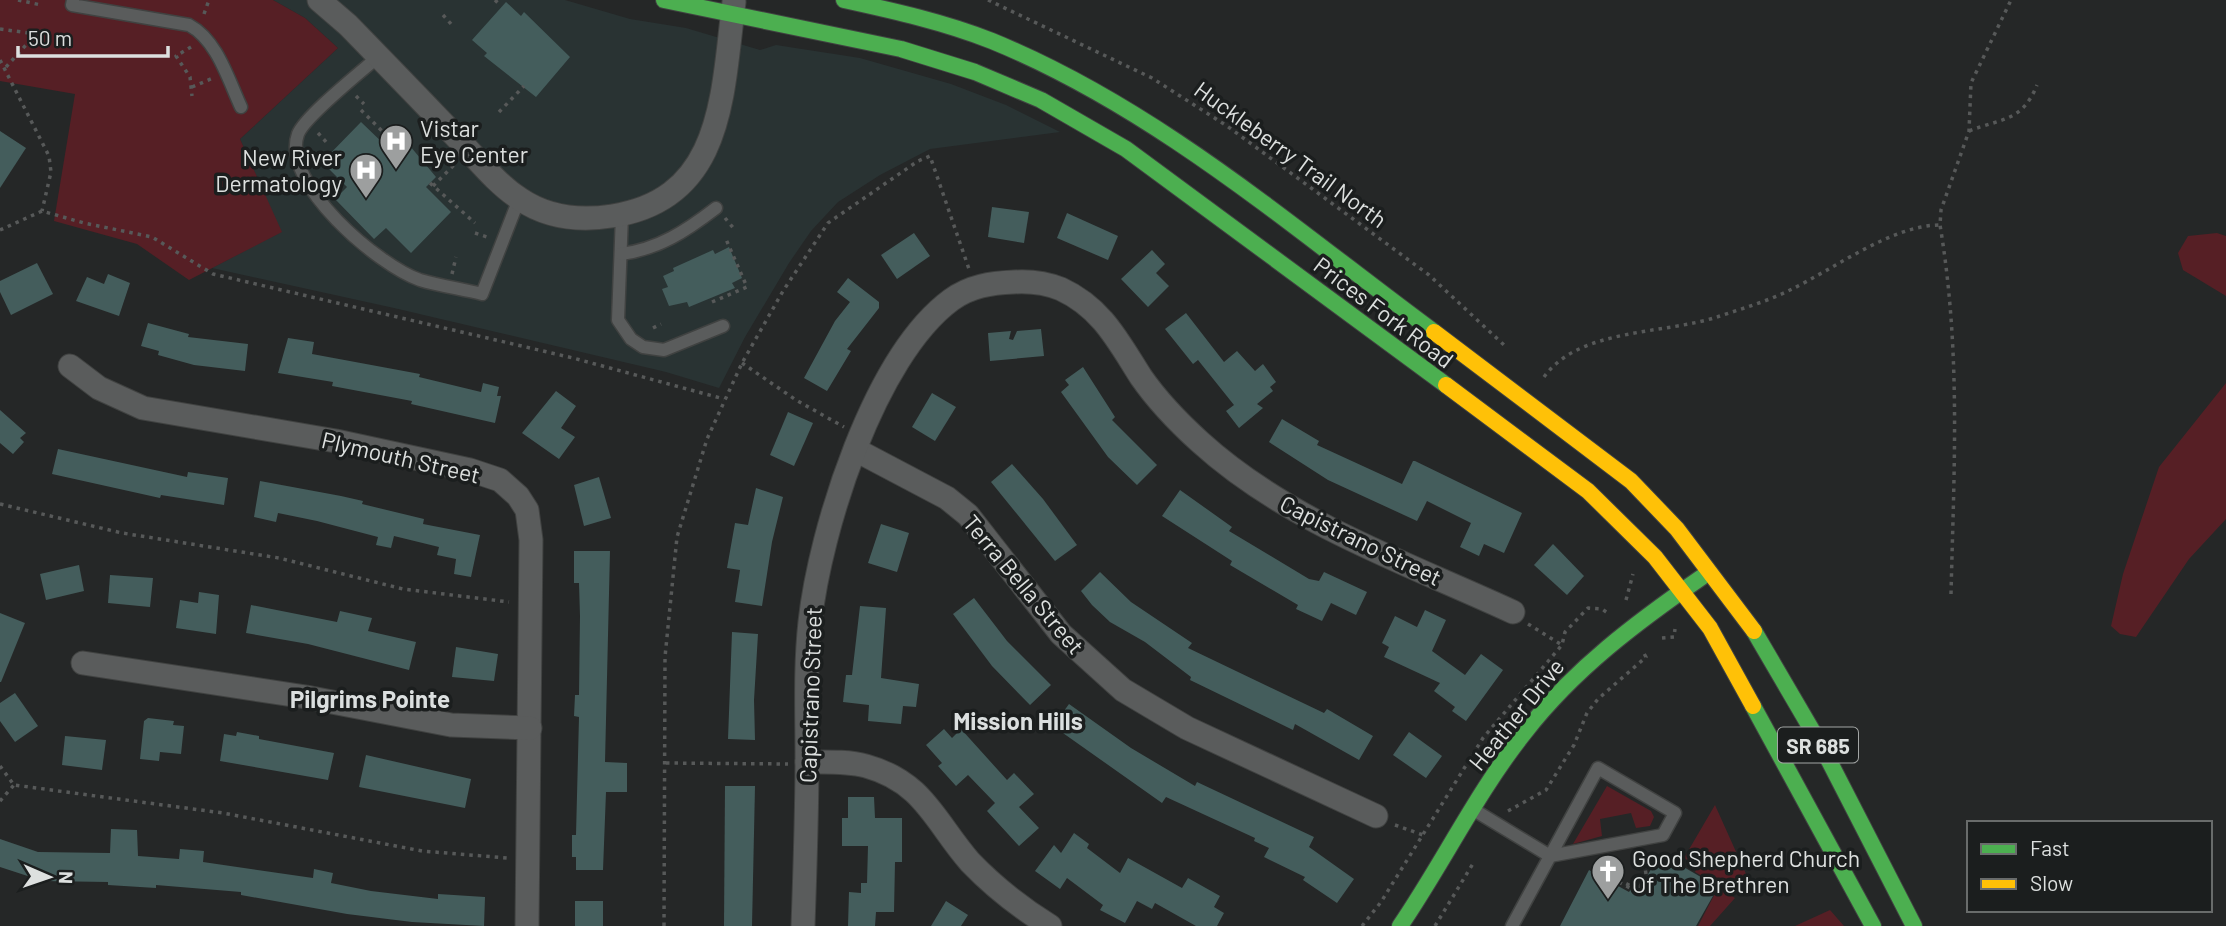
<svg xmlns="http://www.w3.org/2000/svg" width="2226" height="926" font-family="Barlow,sans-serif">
<rect width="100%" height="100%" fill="#252727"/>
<polygon fill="#293333" points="273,0 565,0 630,19 686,28 760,50 776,45 860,58 951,84 1006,105 1060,132 930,149 880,175 838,202 811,231 789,263 745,337 719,388 666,372 394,308 212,268 281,232 240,139 338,48 305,18"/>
<g fill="#561f25">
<polygon points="0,0 273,0 305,18 338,48 240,139 282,232 189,280 137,244 54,221 75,94 0,81"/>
<polygon points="2217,233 2226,236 2226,296 2183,270 2178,253 2188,236"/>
<polygon points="2226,383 2226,519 2189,559 2136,637 2120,634 2111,626 2123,574 2159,467"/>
<polygon points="1607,786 1651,811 1654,817 1650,826 1636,828 1631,813 1600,819 1602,836 1573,844"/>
<polygon points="1715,805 1746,874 1741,884 1731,879 1724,891 1735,898 1710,926 1698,926 1719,886 1695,872 1697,866 1684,858"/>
<polygon points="1830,910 1844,926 1795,926"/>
</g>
<g fill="#445d5c">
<polygon points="506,2 521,16 524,12 570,57 536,97 484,56 487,53 472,40"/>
<polygon points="361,122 387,147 397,137 408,148 410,146 436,177 426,187 451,212 411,253 386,228 374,239 335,199 347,187 322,162"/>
<polygon points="0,131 26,148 0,188"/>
<polygon points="992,207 1029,212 1024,243 988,237"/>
<polygon points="1067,213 1118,236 1108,260 1057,238"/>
<polygon points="914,233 930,256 897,279 881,255"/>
<polygon points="729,247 742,278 732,283 735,288 689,307 687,302 669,306 662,289 668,287 663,276 674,271 673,268 713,250 715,254"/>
<polygon points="1152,250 1165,264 1156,273 1169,286 1148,307 1121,279"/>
<polygon points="37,263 53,294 11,315 0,292 0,281"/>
<polygon points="108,274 130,283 119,316 76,301 87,277 104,284"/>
<polygon points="848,278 879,302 879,308 847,349 851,351 827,391 804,378 835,321 850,302 837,292"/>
<polygon points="1186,313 1224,362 1237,351 1255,371 1263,364 1276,382 1270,387 1273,391 1257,404 1263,408 1239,428 1226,411 1234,405 1198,360 1193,364 1165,329"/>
<polygon points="148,323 189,334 188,337 248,344 245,371 194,365 158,355 159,351 141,346"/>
<polygon points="1041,329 1044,356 990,361 988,333 1011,331 1009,339 1013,340 1017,331"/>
<polygon points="288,338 314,342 312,354 420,374 419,377 481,392 483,383 499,387 497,396 501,396 495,423 411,404 412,401 332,386 333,382 278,373"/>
<polygon points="1083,367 1115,417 1112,420 1157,465 1137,485 1108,457 1061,392 1069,385 1065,380"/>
<polygon points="556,391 576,406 561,428 575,437 559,459 522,433"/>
<polygon points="932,393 956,407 935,441 912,427"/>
<polygon points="0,410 26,433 20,438 24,442 13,454 0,443"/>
<polygon points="788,412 813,423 794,466 770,455"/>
<polygon points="1282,419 1319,441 1317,445 1402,484 1413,461 1415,461 1522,513 1504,553 1484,544 1479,556 1460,547 1471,523 1427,501 1417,521 1328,480 1269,442"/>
<polygon points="58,449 187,477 188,472 228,478 224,505 161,495 160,498 52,474"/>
<polygon points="1012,464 1043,499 1077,545 1055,561 991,482"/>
<polygon points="599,477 611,518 584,526 574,485"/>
<polygon points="260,481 341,496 363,501 362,504 424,519 423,524 480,535 471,577 454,574 456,559 437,555 439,547 394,536 391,548 376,545 378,537 317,521 278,513 276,522 254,517"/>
<polygon points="756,488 783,497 772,542 762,606 735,602 740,570 727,568 735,523 748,525"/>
<polygon points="1180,490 1232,527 1229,531 1309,579 1319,581 1324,572 1367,592 1356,615 1331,603 1322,621 1296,609 1298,605 1230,565 1232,561 1162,516"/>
<polygon points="881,524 909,533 897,572 868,563"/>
<polygon points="1553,544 1584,576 1567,595 1534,565"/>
<polygon points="574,551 610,551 605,762 627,763 627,792 606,792 603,870 576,870 576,857 572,857 572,835 576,835 579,717 574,716 575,695 579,695 580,616 579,583 574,583"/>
<polygon points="79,565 84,591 46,600 40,574"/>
<polygon points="1100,572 1131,602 1192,643 1188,648 1324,713 1327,709 1373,736 1359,760 1295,724 1293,730 1190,680 1191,677 1145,642 1110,622 1092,605 1081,591"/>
<polygon points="110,575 153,578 150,607 108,603"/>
<polygon points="199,592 219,595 216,634 176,628 180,600 198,603"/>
<polygon points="974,598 1007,641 1051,685 1030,705 992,666 953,614"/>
<polygon points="251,605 337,622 340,611 372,618 368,631 416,642 409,670 308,644 246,633"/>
<polygon points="860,606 886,608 881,678 919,684 916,707 903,706 901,724 868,721 869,705 843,702 846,675 852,675"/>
<polygon points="1425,610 1446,620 1432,651 1465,675 1481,654 1503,670 1466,721 1452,711 1455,707 1434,691 1440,683 1384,657 1389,647 1382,643 1395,616 1417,627"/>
<polygon points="0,613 25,623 1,682 0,682"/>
<polygon points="732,632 758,634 754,700 755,740 728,739"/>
<polygon points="456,647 498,654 494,681 452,677"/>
<polygon points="15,693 38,726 15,742 0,721 0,703"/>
<polygon points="1069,704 1131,748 1195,786 1197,782 1314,837 1309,847 1354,879 1337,903 1303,880 1305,877 1264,857 1269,848 1254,841 1255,838 1166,797 1162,803 1053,726"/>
<polygon points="148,718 174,721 173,725 184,726 181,754 160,752 159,761 140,759 144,721"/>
<polygon points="944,729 952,738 961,729 1007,780 1014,773 1034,794 1019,807 1039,828 1019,846 987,811 995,803 968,775 956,786 938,766 942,763 926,745"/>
<polygon points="237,732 259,736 259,739 334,753 328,780 220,761 224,734 236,736"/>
<polygon points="1409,732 1442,756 1426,778 1393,755"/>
<polygon points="65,736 106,740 102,770 62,765"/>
<polygon points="366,755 471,779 465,808 359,787"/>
<polygon points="725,786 755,786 752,926 724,926"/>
<polygon points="848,797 874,797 875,818 902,818 902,862 895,862 894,912 876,912 875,926 848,926 849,892 861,893 861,883 867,883 868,846 842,846 842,818 848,818"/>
<polygon points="111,829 137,830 138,856 179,859 180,849 204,851 203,862 313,878 314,869 333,873 331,883 371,891 438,899 438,894 485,897 484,926 412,922 347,914 241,895 241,892 156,885 156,888 108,885 108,882 43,881 0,867 0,839 38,852 110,853"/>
<polygon points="1074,833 1089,844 1087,848 1120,873 1128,858 1182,888 1188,878 1220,896 1214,907 1224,913 1217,926 1196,926 1155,903 1152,909 1137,901 1125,923 1100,910 1103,905 1067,878 1060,889 1035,871 1054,845 1061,853"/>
<polygon points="1663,855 1718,887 1696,926 1560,926 1589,870 1629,892 1633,886 1639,890 1654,864 1657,865"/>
<rect x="575" y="901" width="28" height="25"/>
<polygon points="946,901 968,915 961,926 931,926"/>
</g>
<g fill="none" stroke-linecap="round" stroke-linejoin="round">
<defs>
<g id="lane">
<path d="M73 0 72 5 189 25C217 40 228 79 241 107"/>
<path d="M379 56C362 71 305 116 298 134 280 183 379 266 420 280 440 286 462 289 482 294L519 199"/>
<polyline points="622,215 618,320 631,339 643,347 664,350 723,326"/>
<path d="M621 254C659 249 686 231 716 208"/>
<polyline points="1474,810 1550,856 1663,835 1675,813 1598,768 1512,926"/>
</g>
<g id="street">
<path d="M319 0 348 25C385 63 422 101 459 140 478 160 497 184 520 199 548 218 580 221 612 216 725 199 722 92 734 2"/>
<polyline points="70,366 99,388 143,408 336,441 470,470 500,480 518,496 527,510 531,540 527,926"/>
<polyline points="856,450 947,498 968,515 1061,634 1123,690 1187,728 1376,816"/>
<polyline points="83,663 306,697 451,725 530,728"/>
<path d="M807 762C826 762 848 761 866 766 924 782 935 822 970 862 994 887 1021 908 1050 926"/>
<path d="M803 926C805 870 807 813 807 757 807 712 805 667 810 622 820 530 874 357 951 300 970 286 991 283 1014 282 1030 281 1046 283 1061 289 1102 308 1118 341 1141 377 1157 400 1179 423 1200 442 1288 522 1407 563 1513 612"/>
</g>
<g id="fast">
<polyline points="664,0 901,49 975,72 1041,100 1126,149 1446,385"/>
<path d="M844 0C894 11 944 22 992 41 1156 108 1293 228 1434 332"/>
<polyline points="1754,631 1823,749 1914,926"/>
<polyline points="1753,706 1873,926"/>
<path d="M1400 926C1443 863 1477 792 1525 732 1574 669 1637 622 1702 577"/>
</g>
<g id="slow">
<polyline points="1434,332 1631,481 1677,529 1754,631"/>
<polyline points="1446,385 1588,491 1655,557 1710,628 1753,706"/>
</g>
</defs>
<use href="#lane" stroke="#404241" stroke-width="15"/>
<use href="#street" stroke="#404241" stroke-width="25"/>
<use href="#fast" stroke="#404241" stroke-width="18"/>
<use href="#slow" stroke="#404241" stroke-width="18"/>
<g stroke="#575959" stroke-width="3.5" stroke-dasharray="3.5 5" stroke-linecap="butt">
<polyline points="18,0 41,5"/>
<polyline points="495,0 498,3"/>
<polyline points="988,0 1152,78 1227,126 1429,275 1504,345"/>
<polyline points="204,14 209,0"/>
<polyline points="443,15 452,25"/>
<polyline points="0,29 36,34"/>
<polyline points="191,47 176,56 190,77 192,96"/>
<polyline points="0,60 49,156 51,172 42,211"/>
<polyline points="6,67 36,34"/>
<polyline points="192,87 213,78"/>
<polyline points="356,96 364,104"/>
<polyline points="361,110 392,141"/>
<polyline points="499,112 524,86"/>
<path d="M1969 131C2002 118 2022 122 2037 85"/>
<polyline points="318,133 328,144"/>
<polyline points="430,183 475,223"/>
<polyline points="433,186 454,165"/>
<polyline points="725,218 735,230"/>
<polyline points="0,230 42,211 84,223 152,237 213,274 573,358 724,399"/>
<polyline points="475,233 487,237"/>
<polyline points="452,274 456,257"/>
<polyline points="712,302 747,287 725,237"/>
<polyline points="653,328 661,324"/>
<polyline points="742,363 796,400 844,427"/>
<path d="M1544 377C1580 327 1665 335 1720 316 1744 308 1768 301 1790 290 1834 269 1892 225 1940 225"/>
<polyline points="0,504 122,533 279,558 403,589 509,602"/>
<path d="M1951 594C1954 468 1961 351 1940 225L1941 210 1969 131 1971 83 2011 0"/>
<polyline points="1626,600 1633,574"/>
<polyline points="1528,624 1562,645"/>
<polyline points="1662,638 1674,637 1675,629"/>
<polyline points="666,763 788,764"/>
<polyline points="0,766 14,785 223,813 422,851 507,858"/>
<polyline points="0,801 14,785"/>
<polyline points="1508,811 1546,790 1574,745 1587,713 1598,699 1646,657 1642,650"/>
<polyline points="1395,825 1423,835"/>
<polyline points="1608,860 1615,880 1632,889"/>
<polyline points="1627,886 1630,880 1640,885"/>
<polyline points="1638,889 1646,874 1643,856"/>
<polyline points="664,926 665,657 677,537 707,439 742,363 783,291 828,223 918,161 930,156 969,269"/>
<polyline points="1362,926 1381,902 1483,738 1562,645 1565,632 1588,608 1602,609 1609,614"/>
<polyline points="1435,926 1474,862"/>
</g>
<use href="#lane" stroke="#5a5c5c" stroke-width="12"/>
<use href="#street" stroke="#5a5c5c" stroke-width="23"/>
<use href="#fast" stroke="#4caf50" stroke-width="16"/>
<use href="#slow" stroke="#ffc107" stroke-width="16"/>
</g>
<defs>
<symbol id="hospital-pin" viewBox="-11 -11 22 30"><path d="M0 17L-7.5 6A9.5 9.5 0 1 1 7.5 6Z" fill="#9d9f9f" stroke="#1b1e1e"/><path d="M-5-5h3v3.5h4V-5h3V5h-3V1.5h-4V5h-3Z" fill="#fff"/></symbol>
<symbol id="church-pin" viewBox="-11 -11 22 30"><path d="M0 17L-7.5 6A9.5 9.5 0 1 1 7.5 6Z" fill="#9d9f9f" stroke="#1b1e1e"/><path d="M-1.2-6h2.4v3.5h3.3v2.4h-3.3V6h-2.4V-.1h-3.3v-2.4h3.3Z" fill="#fff"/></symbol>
</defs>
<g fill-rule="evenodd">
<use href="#hospital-pin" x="377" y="122" width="38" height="52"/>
<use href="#hospital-pin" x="347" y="151" width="38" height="52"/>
<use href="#church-pin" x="1589" y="852" width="38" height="52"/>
</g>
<g text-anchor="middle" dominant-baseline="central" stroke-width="7" stroke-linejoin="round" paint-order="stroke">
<rect fill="#1b1e1e" stroke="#a3a6a5" stroke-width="2" x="1778" y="727.5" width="80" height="35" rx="5"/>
<g font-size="21" font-weight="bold" fill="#dde0df">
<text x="1818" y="745">SR 685</text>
</g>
<g font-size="23" fill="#dde0df" stroke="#1b1e1e" text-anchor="start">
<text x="420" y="128">Vistar<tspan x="420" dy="26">Eye Center</tspan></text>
<text x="342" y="157" text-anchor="end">New River<tspan x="342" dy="26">Dermatology</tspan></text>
<text x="1632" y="858">Good Shepherd Church<tspan x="1632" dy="26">Of The Brethren</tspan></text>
</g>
<g font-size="23" fill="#dde0df" stroke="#1b1e1e">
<text transform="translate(1291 154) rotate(36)">Huckleberry Trail North</text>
<text transform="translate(1384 312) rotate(37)">Prices Fork Road</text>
<text transform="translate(401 457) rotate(13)">Plymouth Street</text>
<text transform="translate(1361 540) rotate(26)">Capistrano Street</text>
<text transform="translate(1024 584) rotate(50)">Terra Bella Street</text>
<text transform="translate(810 695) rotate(-88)">Capistrano Street</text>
<text transform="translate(1516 714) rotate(-51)">Heather Drive</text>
</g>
<g font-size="24" font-weight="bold" fill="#dbdfdf" stroke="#1b1e1e">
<text x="370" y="698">Pilgrims Pointe</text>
<text x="1018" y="720">Mission Hills</text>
</g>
</g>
<rect x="1967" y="821" width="245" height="91" fill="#1b1e1e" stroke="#696c6b" stroke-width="2"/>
<rect x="1981" y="844" width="35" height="10" fill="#4caf50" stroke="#696c6b" stroke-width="2"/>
<text x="2030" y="856" font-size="21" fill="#dde0df">Fast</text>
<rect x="1981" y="879" width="35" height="10" fill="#ffc107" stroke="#696c6b" stroke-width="2"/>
<text x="2030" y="891" font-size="21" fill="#dde0df">Slow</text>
<g transform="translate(49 877) rotate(92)" stroke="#1b1e1e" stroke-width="5" paint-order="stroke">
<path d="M0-5L12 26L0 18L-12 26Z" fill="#dde0df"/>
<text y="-10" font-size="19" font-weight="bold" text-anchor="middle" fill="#dde0df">N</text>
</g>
<path d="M18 46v10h150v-10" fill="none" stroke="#dde0df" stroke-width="3.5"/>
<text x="28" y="46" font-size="21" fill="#dde0df" stroke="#1b1e1e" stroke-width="5" paint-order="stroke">50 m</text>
</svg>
